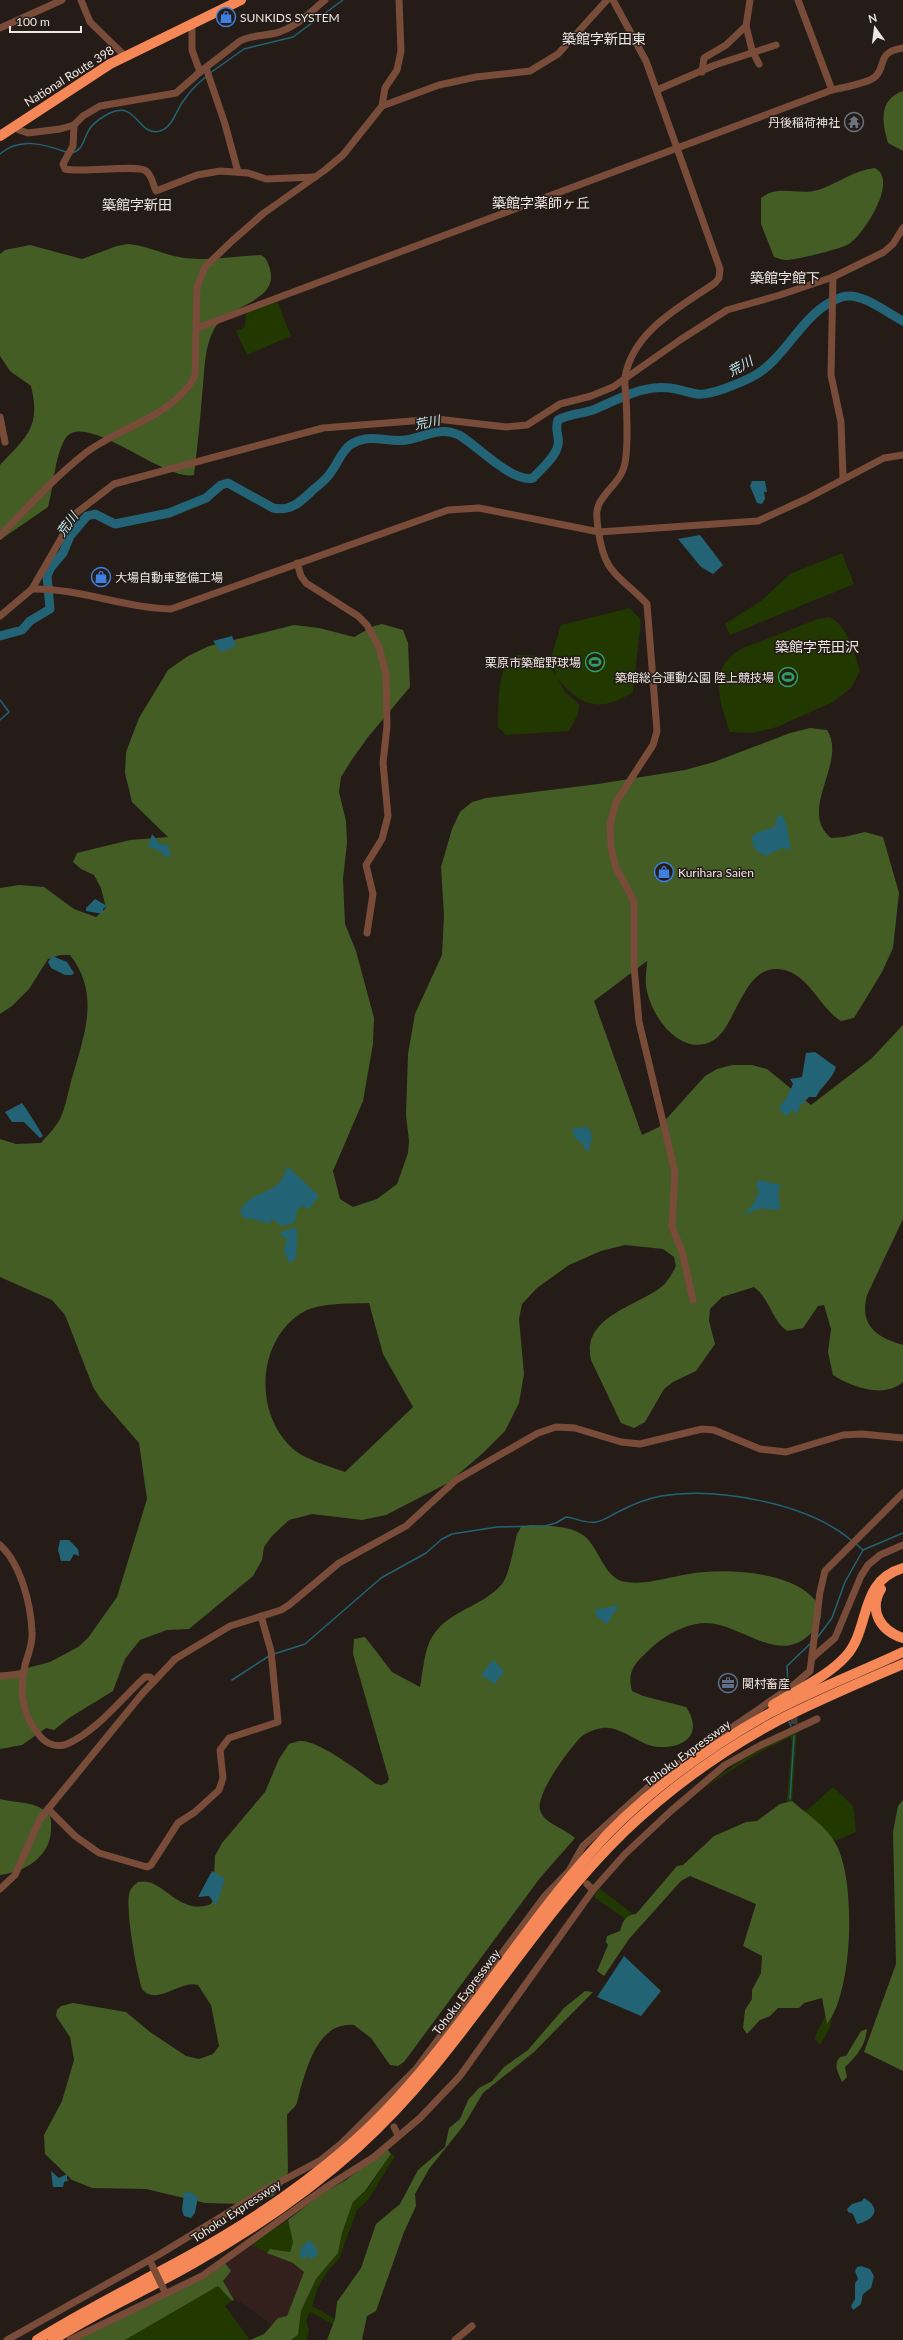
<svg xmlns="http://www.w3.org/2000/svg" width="903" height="2340" font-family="Lato,'Noto Sans JP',sans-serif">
<rect width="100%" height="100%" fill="#251c17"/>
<polygon fill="#33201d" points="251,2244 267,2253 293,2263 304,2272 287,2316 278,2318 272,2325 240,2302 234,2300 223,2281 231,2271 225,2263"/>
<g fill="#213800">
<polygon points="277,301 291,336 247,355 236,331 245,327 246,313"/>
<polygon points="842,553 854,584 730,635 725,624 761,601 790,574"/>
<path d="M630 608 641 620 633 692C600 713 581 707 557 678L565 692 579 704 578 714 569 731 506 735 498 727C499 709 495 661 518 655 525 654 534 656 541 656L551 666 556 677 552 654 561 625Z"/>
<path d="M829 617C847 624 855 654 860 671L851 688 833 702 777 727 753 733 730 732C719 700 707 667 743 648L818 619Z"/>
<path d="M797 1730 792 1801 787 1802V1798L792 1741 790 1737 758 1753 704 1788C733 1763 763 1747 797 1730Z"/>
<polygon points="833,1787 853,1806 856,1832 835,1841 823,1827 805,1812"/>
<polygon points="599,1888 633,1914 625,1919 594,1897"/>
<path d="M825 2015 827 2024 832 2018 830 2027 820 2045 815 2039C816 2031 823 2024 825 2015Z"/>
<polygon points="391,2154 395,2156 368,2200 357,2210 339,2259 330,2268 318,2287 312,2306 335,2319 333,2324 310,2312 306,2320 309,2330 307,2340 292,2340 298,2335 301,2311 316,2279 338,2253 342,2233 353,2202 366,2191"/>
<polygon points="288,2220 293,2242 290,2252 270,2249 267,2253 251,2244"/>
<polygon points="218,2286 232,2301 225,2306 250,2340 125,2340"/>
</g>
<g fill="#435d25" fill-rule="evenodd">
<path d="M903 91V151L888 143C882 122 878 100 903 91Z"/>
<path d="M875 168C899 180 864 234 849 244 840 249 797 260 786 260 782 260 778 258 774 257L761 224V198C779 184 798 196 818 190 837 184 854 170 875 168Z"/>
<path d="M128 244C145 245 162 254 179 257 205 262 234 256 261 255 267 258 268 263 270 269 279 302 230 304 216 326 203 347 205 373 202 396 200 423 197 449 194 475 165 482 83 408 65 439 54 459 54 486 48 507L0 540V465C27 436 41 427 31 386L10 371 0 356V254L5 250 30 245 82 259 117 246Z"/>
<path d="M382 624 403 630 408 643 410 687 368 737 351 761 341 777 339 792 346 821 347 843 343 879 345 924 356 951 374 1018 373 1044 363 1101 333 1171 340 1199 353 1207 377 1199 397 1184 408 1153 409 1141 406 1115 408 1054 415 1014 442 955 444 915 441 867 452 829 460 812 472 802 486 798 598 784 685 770 714 762 790 733 810 728 827 730C848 762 797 810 831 838L844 837 865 832 883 837 899 893 893 948 882 972 854 1018 841 1021C819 1008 808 970 777 969 742 968 736 1029 712 1041 680 1058 649 1014 646 985 645 977 647 969 647 961L594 1001 642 1135 659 1127 705 1076 717 1069 732 1065H752L767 1069 811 1105 871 1059 903 1025V1219L867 1295C859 1326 877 1337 903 1345V1382C883 1399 852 1387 833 1375L828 1352 831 1329 824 1305 818 1306 803 1328 787 1331C771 1319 770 1299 754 1287L722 1297 710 1309 709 1321 715 1344 696 1371 673 1382 664 1389 645 1422 634 1428 621 1423 591 1360C581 1318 634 1307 660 1288 667 1283 672 1274 676 1266L674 1257 663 1249 625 1245 601 1251 569 1265 537 1288 522 1304 519 1319 524 1374 519 1403 505 1431 483 1453 448 1483 386 1515 362 1520 312 1514 289 1520 272 1536 264 1547 262 1560 253 1576 189 1629 167 1630 140 1640 125 1659 113 1691 69 1718 54 1730 46 1728 22 1745 0 1749V1675L50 1662 78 1647 88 1638 117 1597 147 1499 139 1443 100 1398 93 1387 65 1315 52 1300 0 1277V1139L16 1144 41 1143C47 1136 55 1128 60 1119 66 1107 68 1091 72 1078 84 1036 101 994 70 955H60L48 959 29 989 12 1006 0 1014V888L19 885 44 887 74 909 96 917 106 908 101 888 94 875 81 869 73 862 77 853 130 840 168 837 132 802 125 773 126 752 139 718 168 670 188 656 209 646 294 625 319 628 354 637 374 626ZM369 1303 383 1354 413 1407 345 1472C331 1467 308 1460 297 1452 254 1419 255 1344 300 1314 318 1302 348 1304 369 1303Z"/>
<path d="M530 1525C548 1526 568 1525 583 1535 599 1546 604 1580 626 1582 647 1585 669 1577 689 1574 722 1568 787 1571 811 1596 816 1601 823 1608 821 1616 819 1626 815 1630 808 1636 777 1664 740 1623 705 1623 683 1624 662 1637 647 1652 634 1664 627 1672 632 1691L643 1696 686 1707C703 1732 687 1748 659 1747 640 1746 621 1725 602 1728 596 1729 584 1733 580 1738 568 1751 536 1793 540 1810 544 1824 565 1828 575 1838L540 1878 404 2062 398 2066 390 2065 371 2038 354 2025C320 2022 309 2061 301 2087 299 2093 298 2101 296 2105 293 2109 290 2111 287 2115L288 2172 285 2181 273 2196 242 2204 205 2203 146 2189 92 2188 72 2180 45 2154 44 2135 62 2101 74 2060 70 2037 56 2016 57 2010 61 2006 73 2003 126 2012 150 2032 186 2056 199 2059 213 2054 219 2046 211 2005 198 1985C181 1979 156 2007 142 1989 136 1970 126 1913 129 1894 130 1889 134 1885 138 1882 163 1876 178 1917 211 1904L213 1900 215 1856 222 1843 265 1792 279 1759 289 1744C293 1743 297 1741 301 1741 318 1740 362 1773 376 1784L381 1785 387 1783 389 1779 353 1654 354 1639 365 1637 392 1672 420 1687C423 1672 424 1650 432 1637 448 1610 483 1607 502 1584 509 1576 514 1546 517 1534L521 1527Z"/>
<path d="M0 1799C15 1803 39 1801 49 1815 52 1819 51 1825 51 1830 50 1857 25 1872 0 1875Z"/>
<polygon points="903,1800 903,2071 864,2052 896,1964 893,1832 898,1806"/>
<path d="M792 1801C808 1815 828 1827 837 1846 856 1884 853 1992 827 2024L822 1998 804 2003 799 2008H778L770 2016 760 2020 747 2034 743 2028 745 2010 752 1999V1990L761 1973 762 1956 743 1946 756 1904 690 1876 681 1881 629 1939 604 1976 597 1971 608 1945 606 1942 607 1936 620 1931C623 1921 625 1915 636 1914L677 1866 683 1865 714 1836 746 1822 757 1821 780 1804Z"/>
<polygon points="585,1991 593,1992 534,2052 483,2093 464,2125 429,2169 415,2194 416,2206 404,2232 376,2311 367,2316 362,2340 327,2340 335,2319 337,2302 361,2268 376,2224 400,2204 418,2170 445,2147 449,2128 460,2119 468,2100 479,2088 492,2081 504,2067 528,2050 564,2008"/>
<path d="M867 2029C866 2045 856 2057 845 2067L847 2077 842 2082C838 2072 833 2065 840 2057L846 2056 861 2031Z"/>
<polygon points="387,2149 391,2154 365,2191 353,2202 342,2233 338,2253 316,2279 301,2311 298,2335 291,2340 250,2340 264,2334 278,2318 287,2316 304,2272 293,2263 267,2253 270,2249 290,2252 293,2242 288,2220 324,2192 346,2180"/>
<polygon points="225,2263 231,2271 223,2281 234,2300 232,2301 218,2286 125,2340 73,2340"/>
</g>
<g fill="#226375">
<polygon points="752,481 765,481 767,492 764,492 765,499 762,504 757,503 750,486"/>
<polygon points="700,535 723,565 713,574 701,567 678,539"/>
<polygon points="232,636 236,646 221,652 213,641"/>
<polygon points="781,813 786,823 791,850 782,848 765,856 755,849 751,837 761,831 775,827 776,820"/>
<polygon points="152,834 160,844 169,845 169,851 171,854 168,858 156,849 148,847"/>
<polygon points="95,899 107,906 103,909 103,914 86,911 86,908"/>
<polygon points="52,956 67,962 74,973 72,975 65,975 51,968 48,962"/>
<path d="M815 1052 836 1067C833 1079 822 1085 816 1097H809L800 1106 797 1114 792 1110 787 1116 782 1113 779 1107 786 1099 793 1084 790 1079 802 1077 806 1053Z"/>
<path d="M22 1103C30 1114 36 1124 43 1136L40 1138 24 1122H12L5 1112Z"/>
<polygon points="588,1127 592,1136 589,1151 585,1150 582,1142 575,1139 572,1128"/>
<path d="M287 1166 319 1196 309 1209 303 1206 298 1209 294 1223 282 1226 272 1219 269 1224 250 1218 245 1219 240 1212C250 1187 279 1200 287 1166Z"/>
<path d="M759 1180 781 1185 778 1192 780 1210C764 1209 759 1206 744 1216L754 1203 759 1191 756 1185Z"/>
<path d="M296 1227C298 1234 297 1252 295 1259L289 1263 284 1251 287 1239 279 1233Z"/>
<polygon points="60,1540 69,1540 78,1549 79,1556 74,1554 70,1561 61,1561 58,1550"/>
<polygon points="619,1605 607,1624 597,1617 595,1610"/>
<polygon points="493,1660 504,1671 495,1684 481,1675"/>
<polygon points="212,1871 225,1879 216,1906 209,1896 198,1897"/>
<polygon points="624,1956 661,1991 641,2016 597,1997"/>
<polygon points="51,2171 59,2178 67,2174 67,2179 69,2180 64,2182 63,2187 53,2187"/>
<polygon points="190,2192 198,2197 195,2213 191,2218 184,2216 182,2210 184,2193"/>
<path d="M864 2198C882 2208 875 2220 857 2224L853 2214 848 2212 847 2209 852 2204 862 2201Z"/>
<polygon points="309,2240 316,2247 318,2254 311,2260 309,2256 303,2259 300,2256 301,2248"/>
<polygon points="861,2266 870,2269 874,2276 871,2288 863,2294 861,2304 853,2310 851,2306 855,2299 855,2283 858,2279 855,2271 857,2267"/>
</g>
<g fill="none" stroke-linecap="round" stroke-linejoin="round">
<g stroke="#226375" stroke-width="1.5">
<polyline points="210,73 244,49 293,37 343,0"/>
<path d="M72 153C85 149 83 137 91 127 95 122 104 116 110 113 137 100 138 137 160 131 173 127 176 110 184 100 190 91 198 83 207 76"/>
<path d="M0 154C19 137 44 144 66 152"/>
<polyline points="0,700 9,712 0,720"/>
<polyline points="855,1543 863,1550"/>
<polyline points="817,1638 832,1618 845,1582 863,1550 903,1533"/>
<path d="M274 1654 305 1644 381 1578 426 1553 442 1539 452 1534 497 1527 545 1526 556 1523 566 1517C576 1518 586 1524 596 1522 604 1521 611 1515 618 1512 631 1505 646 1499 661 1496 717 1487 808 1503 852 1541"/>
<polyline points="232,1680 269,1656"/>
<polyline points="788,1685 787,1666 811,1643"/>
<polyline points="789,1722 791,1726"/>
<polyline points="790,1799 794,1736"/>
</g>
<path stroke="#226375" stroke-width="9" d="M0 636 22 630 30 621 50 609 47 576 51 567 63 553 70 536 87 516 95 514 115 524 169 513 206 498 221 485 228 483 273 508C292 512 301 501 314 489 320 484 327 479 331 472 338 463 341 452 350 445 369 432 387 443 406 440 425 437 439 426 459 435 478 446 512 483 533 478 541 469 556 457 558 445 560 436 554 430 558 420 569 414 581 414 593 410 613 402 631 391 653 388 673 386 680 391 697 394 710 396 740 383 752 377 788 358 802 310 842 297 861 291 887 313 903 321"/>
<polyline stroke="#433b36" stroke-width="7" stroke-dasharray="7 3.5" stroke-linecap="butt" points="794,1724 794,1710"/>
<g stroke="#784c39" stroke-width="7">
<polyline points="81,0 90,22 125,56"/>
<path d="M613 0 646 61 720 269 719 278 715 283C680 307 633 331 625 377 624 384 626 392 626 398 627 417 628 437 626 456 624 480 611 484 600 502 595 511 597 519 598 529 605 577 618 573 647 604L657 731 653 745 616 802 610 825 611 847 616 868 634 901V966L639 1022 675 1172 672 1227 682 1251 693 1300"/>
<polyline points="798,0 832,90"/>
<path d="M192 24V50L200 72 240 41C251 35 264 36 276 33 296 28 310 12 325 0"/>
<polyline points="746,26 752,50 759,64"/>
<polyline points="0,28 62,0"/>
<polyline points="206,68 225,124 238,172"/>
<polyline points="702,72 704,58 726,45 746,26 750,0"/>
<polyline points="657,90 715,65 776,45"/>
<polyline points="382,106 385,88 397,70 401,51 399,0"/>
<polyline points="17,124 19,130 28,133 60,129 74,125 83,116 100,106 176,93 200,72"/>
<path d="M74 125 73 146 63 164 65 169C83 173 138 164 146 171 152 175 153 185 156 191L197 175 220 171 248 173 266 179 315 177"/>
<polyline points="833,277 831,375 841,422 843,478"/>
<path d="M197 328 832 90C842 88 868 83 875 77 887 66 876 52 903 48"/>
<polyline points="0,417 5,442"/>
<path d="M0 536C27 508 53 479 83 455 116 428 175 416 195 376L197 287 205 267 232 241 264 213 325 170 343 155 382 106 439 85 476 77 530 71 558 54 607 0"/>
<polyline points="297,563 301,576 306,583 358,616 367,625 379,647 386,674 387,726 383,763 388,816 382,839 366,865 373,894 367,933"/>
<polyline points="32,589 75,514 114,484 323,428 437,419 506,427 527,425 560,404 591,396 613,387 680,340 727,310 780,295 833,277 884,252 893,244 903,228"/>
<path d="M0 616 32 589C79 588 124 608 171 609L448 510 479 508 599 532 758 521 806 499 884 458 903 455"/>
<path d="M0 1545C21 1564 31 1605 32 1632 33 1644 28 1654 25 1665 19 1690 22 1716 40 1736 46 1744 57 1748 67 1744 96 1732 122 1698 145 1677H150L154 1681"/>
<polyline points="813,1657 835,1638 861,1576 868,1565 880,1555 903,1545"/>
<polyline points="0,1676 23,1674"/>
<polyline points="48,1809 75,1836 99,1853 147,1867 151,1865 178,1823 195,1812 219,1790 223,1778 220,1750 229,1738 278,1722 271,1651 261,1616"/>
<polyline points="587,1884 593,1890"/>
<polyline points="0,1889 15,1875 40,1819 48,1809 142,1694 175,1659 230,1626 281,1610 289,1605 339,1563 406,1526 456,1480 538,1433 556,1427 575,1428 621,1442 640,1444 702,1429 714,1430 760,1449 786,1452 843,1435 862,1434 903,1438"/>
<polyline points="394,2127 398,2135"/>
<polyline points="7,2340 160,2254 265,2190 321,2160 342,2143 416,2069 544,1897 569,1871 583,1846 656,1780 795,1684 810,1671 820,1592 825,1571 903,1493"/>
<polyline points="70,2340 202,2276 325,2188 374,2157 420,2118 460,2076 593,1890 625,1854 672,1810 725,1765 761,1745 817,1719"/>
<polyline points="455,2340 472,2326"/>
</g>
<g stroke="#f58856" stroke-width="10">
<polyline points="0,136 110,64 241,0"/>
<path d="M881 1589C868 1611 881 1631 903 1638"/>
<path d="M773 1705C797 1690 827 1677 846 1656 871 1628 858 1581 903 1568"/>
<path d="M37 2340C85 2310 136 2285 185 2258 244 2226 302 2187 352 2143 447 2059 508 1945 592 1851 639 1797 707 1748 770 1713 813 1690 858 1673 903 1652"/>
<path d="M53 2340C98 2311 147 2290 194 2263 252 2230 307 2193 357 2148 461 2055 525 1928 625 1831 669 1789 723 1750 777 1721 818 1700 861 1682 903 1664"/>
</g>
<polyline stroke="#784c39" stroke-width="7" points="151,2263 164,2290"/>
</g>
<defs>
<symbol id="shop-ring" viewBox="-11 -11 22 22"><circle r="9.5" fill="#251c17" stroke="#3f7fe0" stroke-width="1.5"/><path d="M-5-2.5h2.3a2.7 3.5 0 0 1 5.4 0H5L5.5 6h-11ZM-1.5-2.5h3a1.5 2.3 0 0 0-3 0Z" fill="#3f7fe0"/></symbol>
<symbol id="temple-ring" viewBox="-11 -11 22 22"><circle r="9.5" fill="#251c17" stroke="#6b7280" stroke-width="1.5"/><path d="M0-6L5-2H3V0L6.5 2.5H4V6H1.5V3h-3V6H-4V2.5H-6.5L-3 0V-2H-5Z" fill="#6b7280"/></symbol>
<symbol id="stadium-ring" viewBox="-11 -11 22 22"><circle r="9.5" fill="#251c17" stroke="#2e9e5b" stroke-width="1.5"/><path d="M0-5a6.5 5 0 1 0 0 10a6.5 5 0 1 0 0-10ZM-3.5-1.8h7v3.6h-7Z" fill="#2e9e5b"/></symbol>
<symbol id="office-ring" viewBox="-11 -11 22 22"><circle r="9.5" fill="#251c17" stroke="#5c6f8a" stroke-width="1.5"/><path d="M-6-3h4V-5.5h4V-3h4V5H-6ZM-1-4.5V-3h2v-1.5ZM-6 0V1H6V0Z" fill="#5c6f8a"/></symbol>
</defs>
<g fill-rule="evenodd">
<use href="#shop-ring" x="215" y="6" width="22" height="22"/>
<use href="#temple-ring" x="843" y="111" width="22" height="22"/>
<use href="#shop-ring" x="90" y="566" width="22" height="22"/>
<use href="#stadium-ring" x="584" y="651" width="22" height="22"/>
<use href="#stadium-ring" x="777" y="666" width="22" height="22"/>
<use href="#shop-ring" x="653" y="861" width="22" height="22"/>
<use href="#office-ring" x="717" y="1672" width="22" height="22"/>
</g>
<g text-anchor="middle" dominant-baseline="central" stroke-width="3" stroke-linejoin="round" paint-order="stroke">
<g font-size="12" fill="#eee8e4" stroke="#251c17" text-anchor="start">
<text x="240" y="17">SUNKIDS SYSTEM</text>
<text x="840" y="122" text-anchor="end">丹後稲荷神社</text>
<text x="115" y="577">大場自動車整備工場</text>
<text x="581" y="662" text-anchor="end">栗原市築館野球場</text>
<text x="774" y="677" text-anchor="end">築館総合運動公園 陸上競技場</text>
<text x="678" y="872">Kurihara Saien</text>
<text x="742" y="1683">関村畜産</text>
</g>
<g font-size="12" fill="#eee8e4" stroke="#251c17">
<text transform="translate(69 76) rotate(-32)">National Route 398</text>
<text transform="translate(687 1753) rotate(-36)">Tohoku Expressway</text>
<text transform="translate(466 1992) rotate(-53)">Tohoku Expressway</text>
<text transform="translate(236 2211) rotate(-33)">Tohoku Expressway</text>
</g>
<g font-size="13" font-style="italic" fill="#c1ebf8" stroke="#251c17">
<text transform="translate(740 366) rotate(-29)">荒川</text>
<text transform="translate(427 422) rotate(-11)">荒川</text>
<text transform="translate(67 524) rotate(-54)">荒川</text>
</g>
<g font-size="14" fill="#eee8e4" stroke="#251c17">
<text x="604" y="38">築館字新田東</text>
<text x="541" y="202">築館字薬師ヶ丘</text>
<text x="137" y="204">築館字新田</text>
<text x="785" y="277">築館字館下</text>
<text x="817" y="646">築館字荒田沢</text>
</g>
</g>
<g transform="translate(875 28) rotate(346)" stroke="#251c17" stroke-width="3" paint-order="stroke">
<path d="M0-3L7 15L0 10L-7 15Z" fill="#eee8e4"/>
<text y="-6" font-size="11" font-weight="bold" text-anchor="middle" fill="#eee8e4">N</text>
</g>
<path d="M10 26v6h71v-6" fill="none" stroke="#eee8e4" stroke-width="2"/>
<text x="16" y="26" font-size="12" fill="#eee8e4" stroke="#251c17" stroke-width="3" paint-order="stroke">100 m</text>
</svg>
